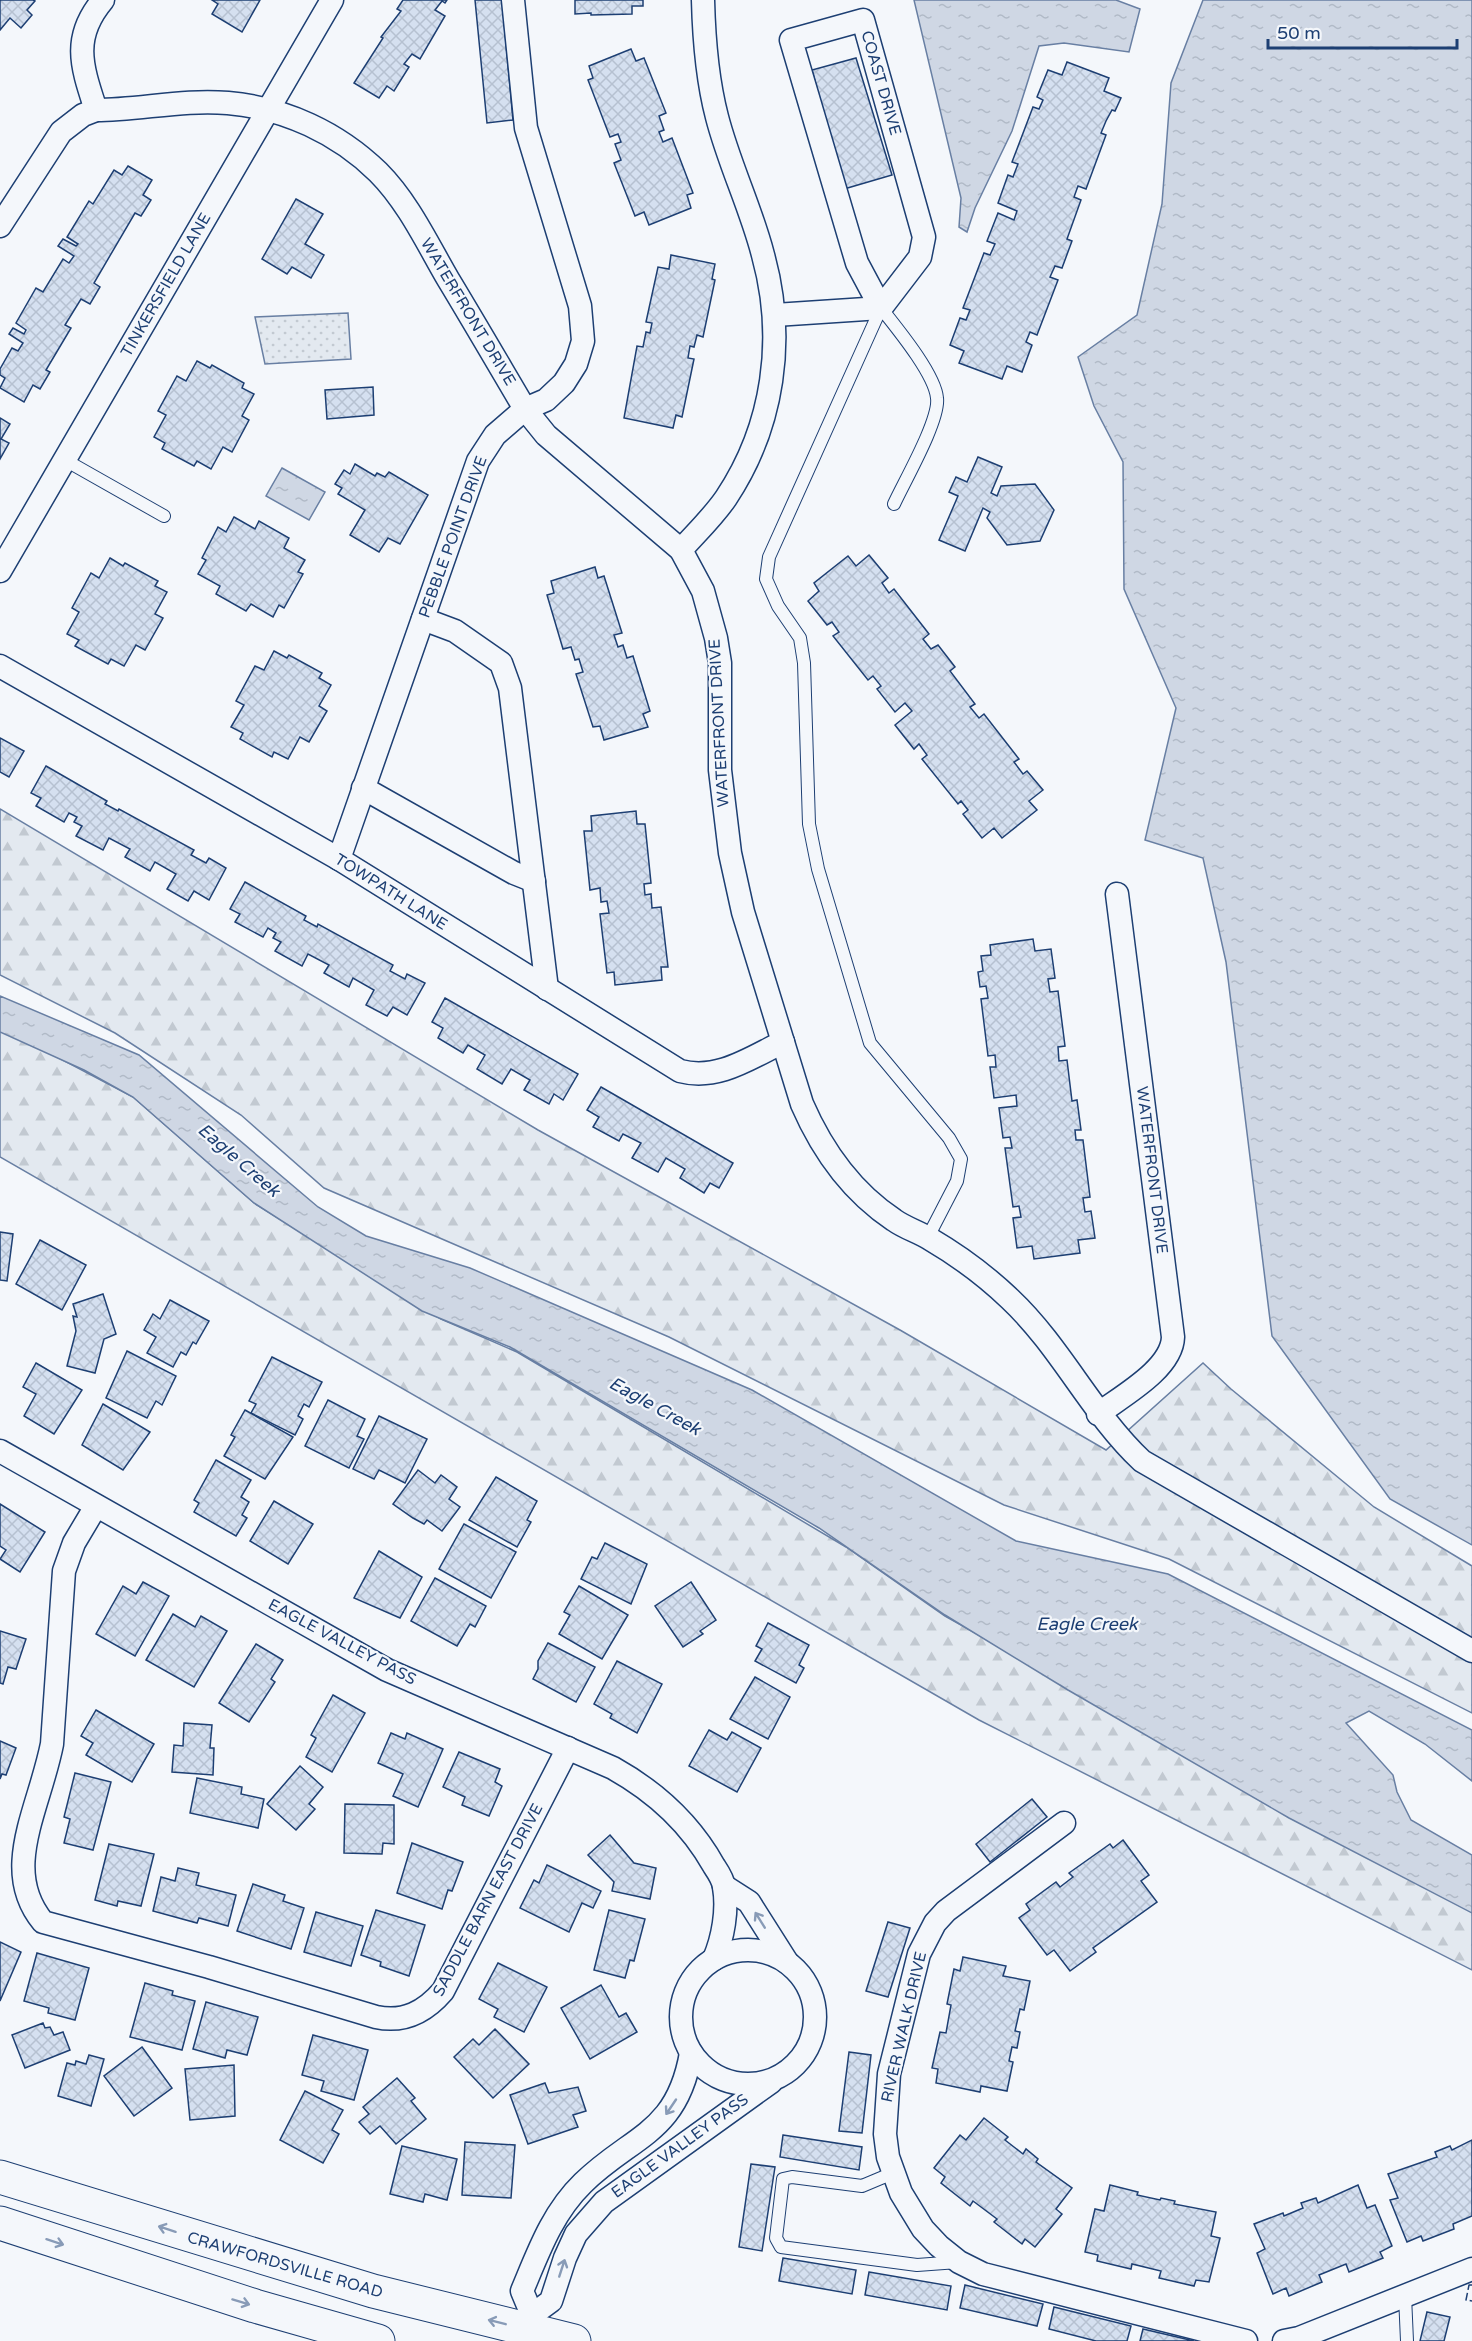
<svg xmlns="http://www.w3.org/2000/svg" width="1472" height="2341" font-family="'Varela Round',sans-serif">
<defs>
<pattern id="forest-firs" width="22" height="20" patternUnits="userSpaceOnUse" patternTransform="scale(1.5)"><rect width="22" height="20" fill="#e3e9f0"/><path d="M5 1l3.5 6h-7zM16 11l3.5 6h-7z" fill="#c2c9d1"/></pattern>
<pattern id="park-dots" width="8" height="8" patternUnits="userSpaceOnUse" patternTransform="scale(1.5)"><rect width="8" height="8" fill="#e3e9f0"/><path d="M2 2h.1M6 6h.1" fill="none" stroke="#c2c9d1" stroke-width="1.8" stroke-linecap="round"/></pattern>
<pattern id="water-ripples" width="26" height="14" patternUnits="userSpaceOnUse" patternTransform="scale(1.5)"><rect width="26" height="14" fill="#cfd7e4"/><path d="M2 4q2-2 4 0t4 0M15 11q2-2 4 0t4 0" fill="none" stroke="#b1bac7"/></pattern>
<pattern id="building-cross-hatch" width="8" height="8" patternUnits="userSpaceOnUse" patternTransform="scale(1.5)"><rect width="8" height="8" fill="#d5e0f0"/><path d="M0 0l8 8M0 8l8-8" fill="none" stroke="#b6c1d1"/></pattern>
</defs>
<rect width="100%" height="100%" fill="#f4f7fb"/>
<g fill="url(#forest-firs)" stroke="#687fa3" stroke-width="1.5">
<polygon points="0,809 538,1130 900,1330 1106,1450 1203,1363 1231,1389 1374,1507 1472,1566 1472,1713 1169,1559 1004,1505 669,1337 324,1188 241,1115 115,1033 0,975"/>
<polygon points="0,1027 133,1097 254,1203 441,1319 517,1352 846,1547 945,1616 1472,1912 1472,1970 979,1720 0,1157"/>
</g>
<polygon fill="url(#park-dots)" stroke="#687fa3" stroke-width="1.5" points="348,313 351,359 265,364 255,317"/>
<g fill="url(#water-ripples)" stroke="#687fa3" stroke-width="1.5">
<polygon points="914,0 1116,0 1140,9 1129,52 1064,43 1039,46 1012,131 975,208 967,232 959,227 961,198"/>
<polygon points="1203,0 1472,0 1472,1545 1390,1499 1272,1336 1226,962 1203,858 1145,840 1176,708 1124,589 1123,462 1094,406 1078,357 1137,315 1162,204 1171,83"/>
<polygon points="282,468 325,492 309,520 266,496"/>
<polygon points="0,996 139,1055 318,1207 366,1236 470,1268 752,1390 1016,1541 1168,1574 1472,1730 1472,1781 1425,1744 1369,1711 1346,1723 1393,1775 1397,1792 1411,1820 1472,1855 1472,1913 1289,1818 1068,1690 945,1615 819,1528 510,1347 422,1311 254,1203 133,1097 84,1070 0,1032"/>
</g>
<g fill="url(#building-cross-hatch)" stroke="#1d3f73" stroke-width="1.5">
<polygon points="0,0 33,0 35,1 27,10 32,15 21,28 10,18 0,30"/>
<polygon points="212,0 260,0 242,32 212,14 218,4"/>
<polygon points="403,0 447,0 445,3 442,1 435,10 445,16 420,59 412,54 404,64 409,67 394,91 387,86 379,98 354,83 383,38 381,37 401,11 397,9"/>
<polygon points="475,0 502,0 513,120 487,123"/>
<polygon points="575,0 643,0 643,6 632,6 632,14 591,15 591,13 575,14"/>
<polygon points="631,49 636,61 644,58 666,113 659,116 664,130 659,132 663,142 672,138 693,193 687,195 691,208 649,225 644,212 635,216 614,163 621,160 615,144 621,142 618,134 610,137 588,80 593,78 589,66"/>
<polygon points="856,58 892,175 844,189 812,70"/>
<polygon points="1067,62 1109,78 1104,91 1121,98 1115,111 1112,110 1106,121 1101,133 1106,135 1086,189 1078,186 1074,197 1081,200 1067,239 1072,241 1062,268 1055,266 1050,277 1058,280 1037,335 1030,332 1026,342 1032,345 1022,372 1007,366 1002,379 959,363 964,351 950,345 960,318 966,320 970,310 963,308 984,253 990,255 995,244 987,241 998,213 1014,220 1017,211 998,203 1008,175 1013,177 1018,164 1012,162 1033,107 1039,109 1043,100 1037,97 1048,70 1062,75"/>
<polygon points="128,166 152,180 143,195 151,200 141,216 135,213 94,283 100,287 90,304 81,299 65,325 71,328 46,370 50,372 40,389 33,385 24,402 0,388 5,378 0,375 0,369 12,348 18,351 23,343 9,334 13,328 24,334 26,330 16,323 36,288 43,292 63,259 69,263 74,256 58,246 63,239 76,246 78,244 67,237 89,201 93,204 114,170 122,175"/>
<polygon points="296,199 323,214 305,244 324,255 311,278 292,267 287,274 262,259"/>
<polygon points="671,255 715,264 712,279 715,280 703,337 697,335 694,347 690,346 688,358 694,359 682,417 676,415 673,428 624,418 637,346 643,347 646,332 650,333 652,323 646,322 658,267 669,269"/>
<polygon points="197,361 210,368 212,365 244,383 242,388 254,394 242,416 249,420 232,452 223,447 211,469 197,461 194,466 162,449 165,443 154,437 166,415 158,411 177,376 186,381"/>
<polygon points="373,387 374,415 327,419 325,390"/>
<polygon points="0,418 10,424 1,439 9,443 0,459"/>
<polygon points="978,457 1002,467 991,493 997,496 1001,486 1035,484 1054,510 1040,541 1007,545 987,518 990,512 983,508 965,551 939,540 958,496 949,492 956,477 967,482"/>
<polygon points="355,464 375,476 377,473 385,477 389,472 428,495 400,544 388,538 379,552 350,535 365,510 338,494 342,488 335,484 344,470 350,474"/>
<polygon points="234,517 255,529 259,521 289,538 284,548 305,560 298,572 303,574 284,608 279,605 273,617 251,604 246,611 216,594 220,586 198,574 206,560 202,558 218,527 226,532"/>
<polygon points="869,555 888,578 882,583 889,593 894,589 929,634 923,639 931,649 938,645 955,667 950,671 975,704 970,707 979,718 984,714 1019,759 1014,762 1023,774 1027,771 1043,790 1029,801 1037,810 1002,838 994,828 982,838 963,814 968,810 961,801 958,804 922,759 927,755 919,744 914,749 895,725 912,711 905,703 895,712 877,689 881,686 873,676 868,680 833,636 839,632 832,622 827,625 808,601 819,591 814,583 848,556 856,566"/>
<polygon points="110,558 123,566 125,563 158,581 155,586 167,592 155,614 163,618 145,650 136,645 124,666 111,659 108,664 75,646 79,640 67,634 79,612 72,608 91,573 99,578"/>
<polygon points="595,567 598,578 604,576 622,633 614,635 618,647 623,645 627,658 633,656 650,711 643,714 648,727 604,740 600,726 593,727 576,674 583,672 579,659 575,660 571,647 563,649 547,595 554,593 551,581"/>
<polygon points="274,651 287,658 289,655 322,673 319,678 331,685 319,706 327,711 309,742 300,737 288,759 274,752 272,757 240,739 243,733 231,727 244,705 236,701 255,666 264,670"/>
<polygon points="0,738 24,751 9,777 0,772"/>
<polygon points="46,766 107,801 105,804 118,811 119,809 194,850 191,855 206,863 209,858 226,868 209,900 194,891 188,901 167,889 176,874 155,862 150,871 125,857 130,849 109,838 103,850 76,836 82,826 74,822 77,817 69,813 64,822 36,806 41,798 31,793"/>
<polygon points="636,811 637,824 645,824 651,883 644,884 645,895 651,894 652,908 661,907 668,967 661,967 662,980 615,985 614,972 607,973 600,914 609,913 607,901 601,902 600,888 590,890 584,831 592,831 591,816"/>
<polygon points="245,882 306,916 304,920 317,927 318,924 393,965 390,971 405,979 407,974 425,983 407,1015 393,1007 387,1016 366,1005 374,990 353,978 349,987 324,973 329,965 308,954 302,966 275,951 281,942 273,938 276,933 268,928 263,937 235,922 240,914 230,909"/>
<polygon points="1033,939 1035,951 1051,949 1055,978 1048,979 1050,992 1058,991 1065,1046 1058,1047 1059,1061 1067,1060 1072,1101 1077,1100 1081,1130 1075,1130 1076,1140 1083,1140 1090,1197 1083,1198 1085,1212 1091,1211 1095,1238 1078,1240 1080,1253 1034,1259 1032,1246 1017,1248 1013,1218 1021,1217 1019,1206 1013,1207 1005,1148 1012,1148 1010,1137 1003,1138 999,1108 1017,1106 1016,1095 994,1098 990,1067 996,1067 995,1055 988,1056 981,999 988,998 986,986 980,987 978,972 983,971 981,956 991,955 990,945"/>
<polygon points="445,998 578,1074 563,1100 554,1094 549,1104 524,1090 530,1080 511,1069 502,1084 477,1069 485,1055 468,1045 463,1053 438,1038 443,1028 432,1022"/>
<polygon points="601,1087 733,1163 719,1188 710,1183 704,1193 680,1178 685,1169 666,1158 658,1172 632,1158 641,1143 623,1134 619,1141 593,1127 599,1117 587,1110"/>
<polygon points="0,1232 13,1234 7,1281 0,1280"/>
<polygon points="40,1240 86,1265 62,1310 16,1284"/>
<polygon points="103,1294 116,1334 104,1339 95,1373 67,1366 76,1331 73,1316 77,1317 73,1304"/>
<polygon points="170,1300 209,1321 196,1344 193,1342 186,1355 181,1352 173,1367 147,1353 156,1337 144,1330 153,1314 160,1319"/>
<polygon points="127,1351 176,1376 162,1405 156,1401 147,1418 106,1398"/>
<polygon points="272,1357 322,1382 309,1407 304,1404 298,1416 303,1419 295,1435 251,1413 256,1404 249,1401"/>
<polygon points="36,1363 82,1390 54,1434 24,1416 36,1394 23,1387"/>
<polygon points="328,1400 365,1419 357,1436 364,1439 349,1468 305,1446"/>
<polygon points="103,1404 150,1432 123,1470 82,1445"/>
<polygon points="245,1410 293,1437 265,1479 224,1456 235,1437 231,1435"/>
<polygon points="379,1416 427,1439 405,1483 379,1470 374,1479 353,1469"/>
<polygon points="216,1460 251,1480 241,1497 249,1502 242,1515 247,1518 236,1536 194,1512 199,1503 194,1500"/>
<polygon points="418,1470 435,1483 441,1475 457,1487 449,1499 460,1507 442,1531 427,1520 424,1524 413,1518 393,1504"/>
<polygon points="496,1477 537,1501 527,1520 531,1522 517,1547 469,1520"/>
<polygon points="274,1501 313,1524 288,1564 250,1541"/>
<polygon points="0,1504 45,1532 20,1572 0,1559 6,1550 0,1546"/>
<polygon points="464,1524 516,1552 491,1598 439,1569"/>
<polygon points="605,1543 647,1564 631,1604 581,1579 592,1557 597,1559"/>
<polygon points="379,1551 422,1577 400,1618 354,1598"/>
<polygon points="435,1578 486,1606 475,1627 470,1624 457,1646 411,1621"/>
<polygon points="143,1582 169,1596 135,1656 96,1634 123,1586 136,1594"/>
<polygon points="691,1582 716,1620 700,1631 703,1634 683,1647 655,1606"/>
<polygon points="579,1586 628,1615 602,1659 559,1634 570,1615 564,1612"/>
<polygon points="173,1614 195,1627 201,1616 227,1631 194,1687 146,1660"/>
<polygon points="768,1623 809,1645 799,1665 804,1668 796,1683 755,1661 762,1649 756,1646"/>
<polygon points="0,1631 26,1639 16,1669 8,1667 3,1684 0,1683"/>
<polygon points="548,1643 595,1667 576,1702 533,1679 538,1669 538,1661"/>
<polygon points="256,1644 283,1660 271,1679 275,1682 249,1722 219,1703"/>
<polygon points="617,1661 662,1684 637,1733 610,1718 612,1714 594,1704"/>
<polygon points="755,1677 790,1697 768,1739 730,1719"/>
<polygon points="333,1695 365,1713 332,1772 306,1757 316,1738 311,1735"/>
<polygon points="96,1710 154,1744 132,1782 86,1755 93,1743 81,1736"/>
<polygon points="184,1723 212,1725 210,1748 214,1748 213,1775 172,1772 174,1745 183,1746"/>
<polygon points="709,1730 727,1740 732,1732 761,1748 737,1792 689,1766"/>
<polygon points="391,1733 405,1739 407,1733 443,1749 418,1807 393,1796 403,1774 378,1763"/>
<polygon points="0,1741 16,1748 6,1775 2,1774 0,1779"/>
<polygon points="459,1752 500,1769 495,1782 502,1786 489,1816 462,1805 465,1797 443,1787"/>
<polygon points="300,1766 323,1787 309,1804 315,1809 296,1830 267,1804"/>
<polygon points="75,1773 111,1782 93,1850 64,1843 70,1819 64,1817"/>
<polygon points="197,1778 242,1787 241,1794 264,1799 258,1828 190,1813"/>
<polygon points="1032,1799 1047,1817 990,1862 976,1844"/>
<polygon points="345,1804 394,1805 394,1844 383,1843 382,1854 344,1853"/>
<polygon points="610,1835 634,1863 656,1868 650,1899 612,1891 614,1882 588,1855"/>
<polygon points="1123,1840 1149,1875 1141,1881 1157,1902 1093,1948 1096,1952 1070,1971 1054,1950 1047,1955 1019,1918 1030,1910 1026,1904 1056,1882 1060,1887 1073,1877 1069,1873 1110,1844 1113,1848"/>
<polygon points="412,1843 463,1862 452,1891 448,1890 442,1909 397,1893"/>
<polygon points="109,1844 154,1854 141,1906 118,1901 117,1906 95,1900"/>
<polygon points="547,1865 601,1891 593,1908 582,1903 569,1932 520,1908 534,1880 539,1883"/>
<polygon points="178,1868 199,1873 196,1885 236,1895 228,1926 199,1918 197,1923 153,1911 161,1877 175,1881"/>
<polygon points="253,1884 285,1895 283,1901 304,1908 291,1949 237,1931"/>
<polygon points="376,1910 425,1925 409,1976 380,1966 381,1962 361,1955"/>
<polygon points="609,1910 645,1919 634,1961 630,1960 625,1978 594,1970"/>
<polygon points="316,1912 363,1926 351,1966 304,1952"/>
<polygon points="888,1922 910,1928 888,1997 866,1991"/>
<polygon points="0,1942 21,1952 0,2001"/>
<polygon points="37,1953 89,1968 75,2020 48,2013 49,2008 24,2001"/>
<polygon points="963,1957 1006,1966 1003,1976 1030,1981 1024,2010 1020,2009 1015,2031 1020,2032 1017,2048 1012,2047 1009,2061 1013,2062 1007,2091 981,2086 980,2092 936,2083 938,2069 932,2068 940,2032 946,2033 951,2005 947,2004 954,1969 960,1971"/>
<polygon points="498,1963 547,1987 524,2032 494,2017 498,2009 479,1999"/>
<polygon points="145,1983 173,1991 172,1995 195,2001 182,2050 130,2037"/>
<polygon points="601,1985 619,2017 626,2013 637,2032 590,2059 561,2008"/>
<polygon points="206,2002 258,2017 247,2055 227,2050 225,2058 193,2049"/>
<polygon points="43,2023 45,2028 50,2027 54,2035 63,2032 70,2050 25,2068 12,2035"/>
<polygon points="495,2029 529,2064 493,2098 454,2057 473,2039 479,2045"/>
<polygon points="313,2035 368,2050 354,2100 321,2091 324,2081 302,2075"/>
<polygon points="142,2047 172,2088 134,2116 104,2076"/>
<polygon points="849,2052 871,2055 862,2133 839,2131"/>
<polygon points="89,2055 104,2059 91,2106 58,2096 67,2063 75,2065 76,2061 86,2064"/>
<polygon points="234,2065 235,2116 190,2120 185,2069"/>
<polygon points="397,2078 415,2098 411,2101 426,2119 396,2144 380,2126 370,2134 359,2122 369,2114 363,2107"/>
<polygon points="545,2083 549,2093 578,2087 586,2111 573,2115 578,2127 528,2144 510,2095"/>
<polygon points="305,2091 343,2110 332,2130 339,2134 323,2163 280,2140"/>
<polygon points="984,2118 1008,2137 1005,2140 1023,2154 1026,2149 1038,2159 1036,2162 1072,2188 1056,2209 1062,2214 1035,2247 1025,2239 1022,2244 994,2222 997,2219 973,2201 970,2206 941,2183 945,2177 934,2168 960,2135 966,2140"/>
<polygon points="783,2135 862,2147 859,2170 780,2157"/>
<polygon points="1472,2140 1472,2216 1453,2224 1454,2229 1423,2241 1421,2236 1407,2242 1390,2200 1398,2198 1388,2174 1437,2157 1435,2152 1450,2146 1452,2150"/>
<polygon points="465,2142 515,2145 511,2198 462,2195"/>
<polygon points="402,2146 457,2159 447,2200 425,2194 423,2202 390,2194"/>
<polygon points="751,2164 775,2167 762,2251 739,2247"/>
<polygon points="1110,2185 1138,2192 1137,2195 1160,2200 1161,2198 1175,2201 1174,2204 1216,2212 1211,2236 1220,2238 1209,2282 1196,2280 1194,2286 1159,2278 1161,2271 1132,2264 1131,2269 1097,2261 1098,2255 1085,2252 1095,2209 1104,2211"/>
<polygon points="1358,2185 1367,2208 1375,2205 1392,2246 1380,2252 1383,2258 1349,2272 1346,2264 1319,2275 1322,2282 1289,2296 1286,2288 1273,2294 1257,2253 1265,2249 1254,2224 1283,2213 1284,2216 1303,2208 1301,2203 1316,2198 1318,2203"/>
<polygon points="783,2258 856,2270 852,2294 779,2281"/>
<polygon points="869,2272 951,2286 947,2310 865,2295"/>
<polygon points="965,2285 1043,2304 1037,2326 960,2308"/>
<polygon points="1054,2307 1131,2326 1127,2341 1096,2341 1049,2329"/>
<polygon points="1427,2312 1450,2317 1444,2341 1420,2341"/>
<polygon points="1143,2329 1194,2341 1140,2341"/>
</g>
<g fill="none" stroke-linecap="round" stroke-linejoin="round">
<defs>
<g id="lane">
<polyline points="65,460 164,516"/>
<path d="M894 504C904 482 940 420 937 398 935 374 896 327 881 308L769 557 766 579 778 606 800 638 804 663 809 824 818 869 870 1043 949 1138 961 1159 957 1181 928 1237"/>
<polyline points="893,2173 862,2186 792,2177 783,2179 776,2238 781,2247 917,2265 958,2262"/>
<polyline points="1405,2296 1407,2341"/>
</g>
<g id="street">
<polygon points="863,20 924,237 920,257 881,308 857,263 791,40"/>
<path d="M96 110C82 67 71 38 103 0"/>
<path d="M0 226 61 132 83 115 96 110C139 110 184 99 228 103 285 108 338 133 378 172 408 202 427 243 448 279 474 322 499 365 525 409L546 435 681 550 703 591 716 638 720 663V770L730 853 743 912 802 1104C822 1150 852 1192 894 1220 905 1228 919 1232 930 1239 959 1256 986 1276 1010 1299 1061 1347 1091 1413 1142 1461L1472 1651"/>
<polyline points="775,315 881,308"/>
<path d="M681 550C696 533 713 517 726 498 774 426 786 338 763 255 751 208 729 164 717 117 707 79 704 40 703 0"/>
<polyline points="0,571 332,0"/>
<polyline points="423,619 455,631 501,663 510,688 547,989"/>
<path d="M0 666 339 859 680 1071C718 1081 750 1058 783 1042"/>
<polyline points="363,788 514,873 534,881"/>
<polyline points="339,859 478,461 495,435 525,409 546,400 564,383 576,364 583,341 580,306 526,128 513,0"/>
<path d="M1098 1414C1122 1396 1172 1369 1173 1337L1117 894"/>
<path d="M0 1451 387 1670 613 1768C656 1792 690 1823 714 1866 718 1872 723 1879 724 1887 728 1910 723 1938 714 1959"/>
<path d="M96 1506 74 1543 64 1571 52 1744C39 1810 0 1870 43 1922L209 1967 376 2017C404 2023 425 2012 443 1991L568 1748"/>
<polyline points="1064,1823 946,1911 935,1923 919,1954 889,2074 885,2134 888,2157 901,2193 923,2229 939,2246 959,2262 983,2274 1246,2341"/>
<polyline points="724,1886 749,1902 787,1962"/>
<circle cx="748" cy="2017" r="67"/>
<polyline points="532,2315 551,2301 565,2258 576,2234 604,2202 771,2082"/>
<path d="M528 2329 532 2315 522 2291C538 2253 552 2213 583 2183 632 2135 677 2134 691 2053"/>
<polyline points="1284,2341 1299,2338 1472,2269"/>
</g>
<g id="primary">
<polyline points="0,2177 373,2291 574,2341"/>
<polyline points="0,2223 255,2306 378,2341"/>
</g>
</defs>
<use href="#lane" stroke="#1d3f73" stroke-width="14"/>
<use href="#street" stroke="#1d3f73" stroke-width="25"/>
<use href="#primary" stroke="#1d3f73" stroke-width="35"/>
<use href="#lane" stroke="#f4f7fb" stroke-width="12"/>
<use href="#street" stroke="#f4f7fb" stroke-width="22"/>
<use href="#primary" stroke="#f4f7fb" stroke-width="33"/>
<polyline stroke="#1d3f73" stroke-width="1.5" stroke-dasharray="8 3" stroke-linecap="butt" points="1472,2285 1469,2285 1466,2300 1472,2301"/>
</g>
<defs><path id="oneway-shaft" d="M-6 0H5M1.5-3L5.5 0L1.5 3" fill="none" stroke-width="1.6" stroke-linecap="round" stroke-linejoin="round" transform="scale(1.5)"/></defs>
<g stroke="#889bb7">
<use href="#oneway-shaft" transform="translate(760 1920) rotate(-122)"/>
<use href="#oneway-shaft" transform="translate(671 2107) rotate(124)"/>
<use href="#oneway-shaft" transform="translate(167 2229) rotate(-162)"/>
<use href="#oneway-shaft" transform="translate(55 2242) rotate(18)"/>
<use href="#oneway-shaft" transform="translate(562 2268) rotate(-72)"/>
<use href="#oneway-shaft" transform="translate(241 2302) rotate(17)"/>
<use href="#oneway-shaft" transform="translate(497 2322) rotate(-166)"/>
</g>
<g text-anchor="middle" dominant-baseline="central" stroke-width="4.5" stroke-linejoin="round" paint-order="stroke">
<g font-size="16" fill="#1d3f73" stroke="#f4f7fb">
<text transform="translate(881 83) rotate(74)">COAST DRIVE</text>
<text transform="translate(166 285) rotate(-60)">TINKERSFIELD LANE</text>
<text transform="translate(468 312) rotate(59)">WATERFRONT DRIVE</text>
<text transform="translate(453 537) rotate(-70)">PEBBLE POINT DRIVE</text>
<text transform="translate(719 723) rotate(-93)">WATERFRONT DRIVE</text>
<text transform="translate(391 892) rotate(32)">TOWPATH LANE</text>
<text transform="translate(1152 1170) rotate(83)">WATERFRONT DRIVE</text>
<text transform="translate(342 1642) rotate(28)">EAGLE VALLEY PASS</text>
<text transform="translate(488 1900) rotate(-62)">SADDLE BARN EAST DRIVE</text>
<text transform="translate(904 2027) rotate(-77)">RIVER WALK DRIVE</text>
<text transform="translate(680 2146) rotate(-36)">EAGLE VALLEY PASS</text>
<text transform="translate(285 2265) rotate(16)">CRAWFORDSVILLE ROAD</text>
</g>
<g font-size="18" font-style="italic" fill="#1d3f73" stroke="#f4f7fb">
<text transform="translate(239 1160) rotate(41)">Eagle Creek</text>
<text transform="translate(655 1406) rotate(29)">Eagle Creek</text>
<text x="1087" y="1624">Eagle Creek</text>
</g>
</g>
<path d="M1268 39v9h189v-9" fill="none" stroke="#1d3f73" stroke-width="3"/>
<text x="1277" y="39" font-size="18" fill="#1d3f73" stroke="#f4f7fb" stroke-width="4.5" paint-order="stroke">50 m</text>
</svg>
